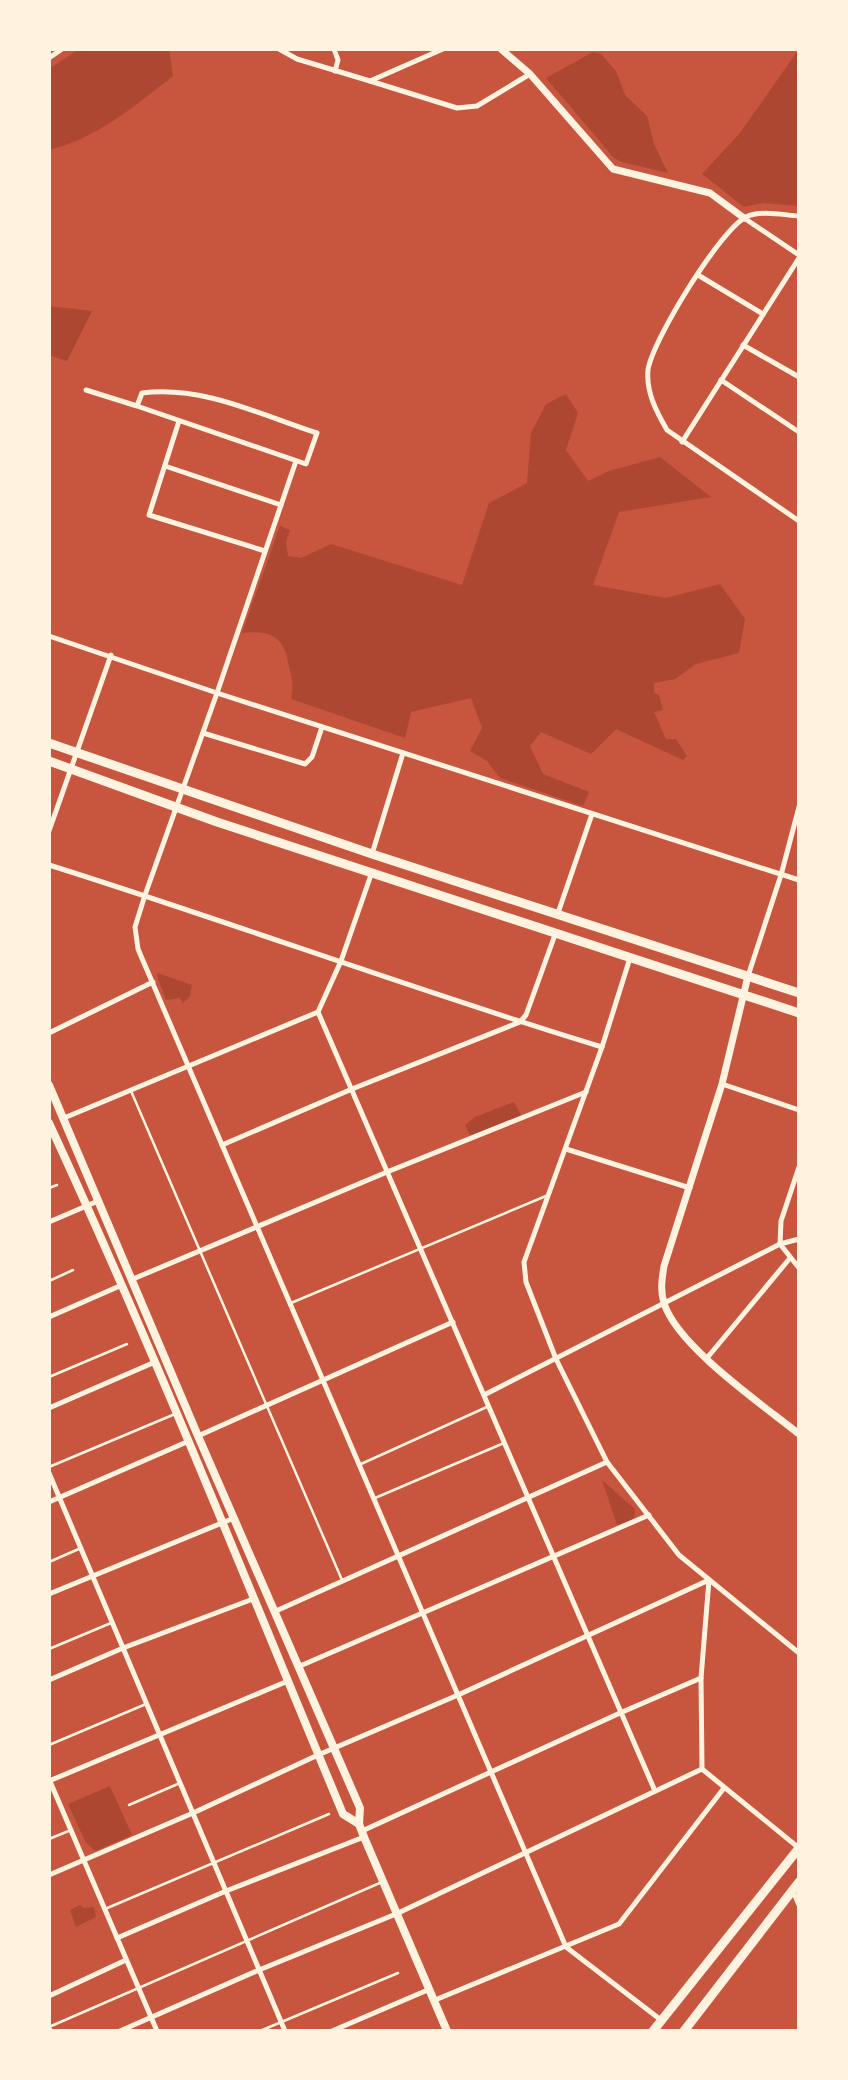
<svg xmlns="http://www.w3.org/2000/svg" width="848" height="2080" font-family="Poppins,sans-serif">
<rect width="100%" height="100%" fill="#c8553d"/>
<g fill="#ae4732">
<path d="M79 49H169L173 76C134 106 98 138 49 150V69Z"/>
<polygon points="799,49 799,206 763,203 744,207 702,174 740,133"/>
<polygon points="593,52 601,54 616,71 625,95 647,116 654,144 668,173 622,162 614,158 546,78"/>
<polygon points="49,306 92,311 67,361 49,355"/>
<path d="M566 394 578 413 566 450 588 481 609 471 660 457 711 497 619 512 593 585 666 598 720 584 745 619 739 653 696 664 675 679 654 683V693L659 695 663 710 654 712 666 739H676L687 756 683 760 616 729 591 754 541 732 530 746 543 774 589 792 583 806 500 778 487 761 470 751 482 728 471 698 411 712 405 738 291 699C294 686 292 678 289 666 284 637 272 630 242 633L280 526 290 530 286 542 288 556 301 558 331 544 462 585 489 503 527 483 531 433 546 404Z"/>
<polygon points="158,973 192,985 190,996 183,1003 180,998 166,1000 157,976"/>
<polygon points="514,1102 523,1119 472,1139 465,1125 475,1117"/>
<polygon points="602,1480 635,1509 634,1519 617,1525"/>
<polygon points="110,1786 132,1835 95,1851 86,1843 68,1804"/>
<polygon points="80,1905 84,1908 94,1907 96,1917 76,1927 70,1910"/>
</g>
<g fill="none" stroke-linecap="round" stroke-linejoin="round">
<g stroke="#fff3e0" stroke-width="2.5">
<polyline points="131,1091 342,1580"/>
<polyline points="49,1188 57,1185"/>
<polyline points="49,1281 73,1270"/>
<polyline points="291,1303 546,1196"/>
<polyline points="49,1377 127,1344"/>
<polyline points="361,1464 489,1406"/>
<polyline points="49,1467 175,1414"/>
<polyline points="375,1498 504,1443"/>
<polyline points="49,1562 81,1548"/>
<polyline points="49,1649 111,1623"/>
<polyline points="49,1745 146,1704"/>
<polyline points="129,1805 180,1783"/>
<polyline points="49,1839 71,1830"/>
<polyline points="105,1909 329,1814"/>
<polyline points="49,2027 382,1882"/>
<polyline points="260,2031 398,1973"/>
</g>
<g stroke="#fff3e0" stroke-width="5">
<polyline points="279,49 297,59 370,81 443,49"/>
<polyline points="334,49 338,60 335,71"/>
<polyline points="49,58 62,49"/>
<polyline points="370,81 457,108 477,106 530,74"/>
<path d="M799 216C783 215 760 210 746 217 720 230 652 341 648 370 646 392 656 411 667 430L799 521"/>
<polyline points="744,218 799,255"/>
<polyline points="698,275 763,314"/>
<polyline points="743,345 799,377"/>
<polyline points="721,380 799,432"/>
<path d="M86 390 137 406 142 393C202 385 261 415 317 433L306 464 137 406"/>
<polyline points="179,421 149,515 265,551"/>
<polyline points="682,442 799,258"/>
<polyline points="296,461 217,693 145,895 135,927 138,949 566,1947 661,2020"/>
<polyline points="165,466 281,505"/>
<polyline points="49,636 217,693 799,880"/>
<polyline points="203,733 305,764 312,757 322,727"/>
<polyline points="49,831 111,655"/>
<polyline points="372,854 403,753"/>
<path d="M49 865C234 923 417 991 602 1047"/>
<polyline points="372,872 341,961 318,1012 655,1791"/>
<polyline points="558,913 592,814"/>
<polyline points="630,958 602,1047 524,1262 526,1282 556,1359 607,1462 679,1555 799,1653"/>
<polyline points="748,976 781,875 799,807"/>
<polyline points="49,1033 153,982"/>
<polyline points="722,1084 799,1110"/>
<polyline points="64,1118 318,1012"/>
<polyline points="222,1145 352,1089 520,1022 526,1015 556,932"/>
<polyline points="566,1149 690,1188"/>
<polyline points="49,1222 98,1201"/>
<polyline points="780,1244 781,1221 799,1167"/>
<polyline points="780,1244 799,1268"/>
<polyline points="133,1279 387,1172 586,1092"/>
<polyline points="49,1317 122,1285"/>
<polyline points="707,1358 790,1258"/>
<polyline points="484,1395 780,1244 799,1239"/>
<polyline points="49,1408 155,1362"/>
<polyline points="198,1436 453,1322"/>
<polyline points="49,1473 285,2031"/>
<polyline points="49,1502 189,1441"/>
<polyline points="49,1594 234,1518"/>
<polyline points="276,1611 607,1462"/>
<polyline points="300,1666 649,1515"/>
<polyline points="49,1680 123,1648 253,1599"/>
<polyline points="702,1769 799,1848"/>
<polyline points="49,1779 157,2031"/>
<polyline points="49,1781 288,1681"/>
<polyline points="362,1831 620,1713 701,1678"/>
<polyline points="49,1875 193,1813 318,1755 458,1695 709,1580 701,1678 702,1769"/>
<polyline points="793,1891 799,1905"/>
<polyline points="117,1938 226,1891 364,1837"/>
<polyline points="49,1996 126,1960"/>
<polyline points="435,2000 619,1924 724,1788"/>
<polyline points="49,2029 51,2031"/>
<polyline points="120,2031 259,1970 396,1914 702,1769"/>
<polyline points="332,2031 430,1989"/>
</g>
<g stroke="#fff3e0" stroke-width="7">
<polyline points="501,49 530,74 613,169 710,193 744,218"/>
<path d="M748 976 722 1084 664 1266C662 1279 660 1290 664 1303 677 1346 763 1405 799 1434"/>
</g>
<g stroke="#fff3e0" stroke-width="8">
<polyline points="49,1085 198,1436 360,1808 359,1824 364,1837 447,2031"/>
<path d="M49 1123C154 1350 247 1583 343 1814L359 1824"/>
</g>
<g stroke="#fff3e0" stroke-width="9">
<polyline points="49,743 372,854 799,993"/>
<polyline points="49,761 217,822 799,1013"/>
<polyline points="653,2031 799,1848"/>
<polyline points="684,2031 799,1882"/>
</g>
</g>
<rect width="848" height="2080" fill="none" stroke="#fff3e0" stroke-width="102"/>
</svg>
